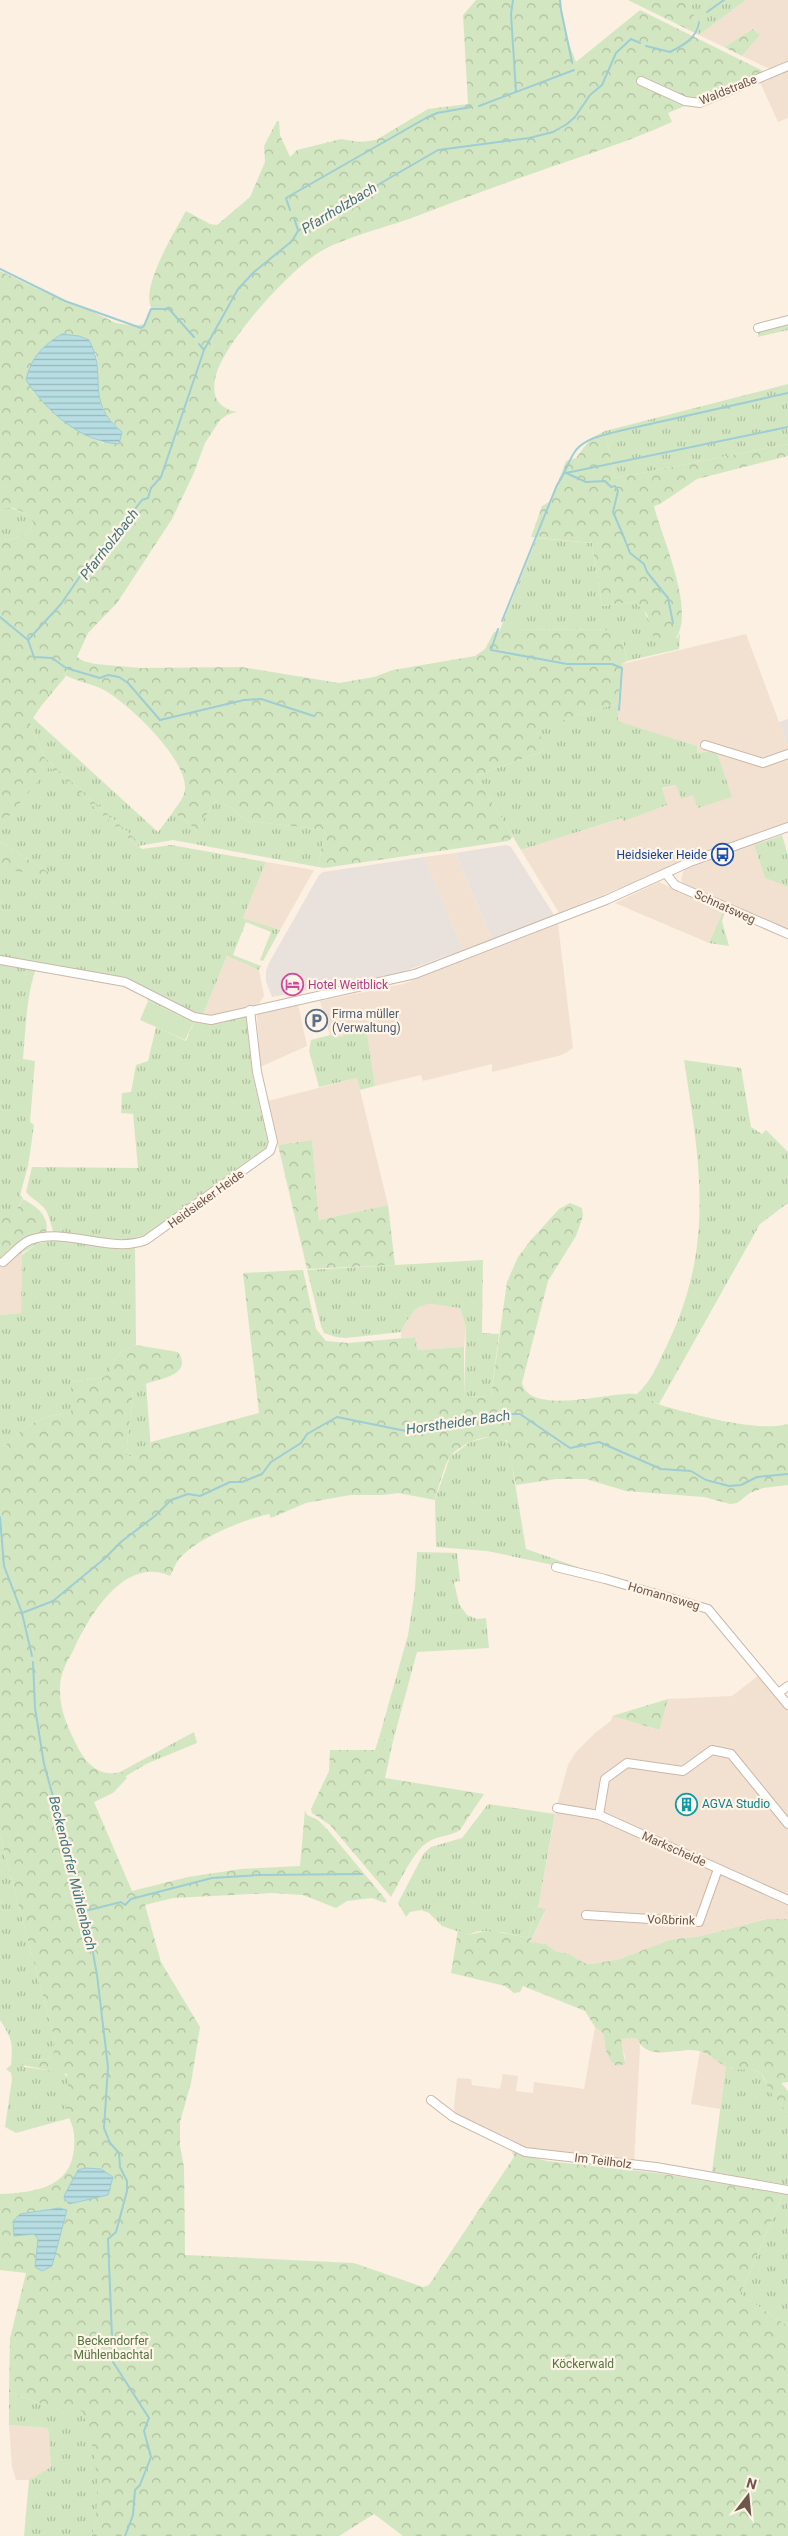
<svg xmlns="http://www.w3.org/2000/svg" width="788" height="2536" font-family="Roboto,sans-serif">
<defs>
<pattern id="grass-tufts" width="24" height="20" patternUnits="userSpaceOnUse" patternTransform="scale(1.25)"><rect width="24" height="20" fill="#d2e7c1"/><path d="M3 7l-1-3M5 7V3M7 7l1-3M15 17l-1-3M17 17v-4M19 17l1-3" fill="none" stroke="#afbe9f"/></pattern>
<pattern id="forest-crowns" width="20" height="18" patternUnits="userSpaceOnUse" patternTransform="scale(1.25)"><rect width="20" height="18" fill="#d2e7c1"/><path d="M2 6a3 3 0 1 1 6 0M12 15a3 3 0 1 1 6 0" fill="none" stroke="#afbe9f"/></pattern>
<pattern id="water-rules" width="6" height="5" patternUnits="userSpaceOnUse" patternTransform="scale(1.25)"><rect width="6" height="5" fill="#b7dee3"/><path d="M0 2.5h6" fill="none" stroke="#99b7ba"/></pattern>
</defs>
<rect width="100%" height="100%" fill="#fbf0e1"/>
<g fill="#f2e1d0">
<polygon points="746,0 788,0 788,118 778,122 759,80 770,69 742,56 760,35 753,29 724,47 699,35"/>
<polygon points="746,634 788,746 788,822 689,857 666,869 559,913 521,850 623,818 624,820 667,805 662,789 676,785 711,751 697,753 697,746 617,721 622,664"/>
<polygon points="754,845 765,878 788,887 788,930 685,885 681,881 683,872 686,869"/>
<polygon points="455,853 492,939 463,950 424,857"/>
<polygon points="266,862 314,870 280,930 243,918"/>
<polygon points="659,882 723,911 709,943 615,903"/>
<polygon points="558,924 573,1048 562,1055 492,1072 492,1064 423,1081 421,1075 375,1086 366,1027 340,1037 330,1035 320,1001 403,984"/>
<polygon points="227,956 259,970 264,996 258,1005 202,1017"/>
<polygon points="298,1004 307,1046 260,1067 257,1014"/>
<polygon points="357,1078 388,1205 319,1220 312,1140 278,1145 268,1101"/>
<polygon points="15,1247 22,1255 21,1313 0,1315 0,1259"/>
<polygon points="436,1303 460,1308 466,1327 464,1347 418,1350 415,1337 401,1338 401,1332 411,1314 420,1305"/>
<polygon points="759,1675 788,1711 788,1919 765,1919 701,1936 669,1940 620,1959 592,1964 584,1963 569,1954 555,1951 545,1944 530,1942 546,1910 538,1908 557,1805 568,1765 576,1752 595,1733 611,1721 612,1716 658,1730 668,1699 732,1696"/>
<polygon points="595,2027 604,2034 604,2042 626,2060 620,2039 636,2038 640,2046 634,2164 525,2151 453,2116 457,2078 471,2079 472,2085 500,2089 503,2074 518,2076 516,2091 533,2093 534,2082 584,2089"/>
<polygon points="700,2051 726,2065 720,2109 691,2104"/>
<polygon points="9,2425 48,2428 52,2480 16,2480 12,2467"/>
</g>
<g fill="#e9e2dc">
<polygon points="788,719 788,746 779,722"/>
<polygon points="506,845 511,847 554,915 492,939 455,853"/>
<polygon points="424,857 463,950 399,973 272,997 266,981 266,971 269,963 319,875 323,872"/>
</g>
<g fill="url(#grass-tufts)">
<polygon points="690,0 746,0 699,35"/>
<polygon points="788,323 788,330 758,337 758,329"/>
<polygon points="788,384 788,444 615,478 605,431"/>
<path d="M7 507 17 510 30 517 33 522C30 538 13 538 0 542V510Z"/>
<path d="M537 538 592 543 602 606 635 602 643 609 650 623 677 638 680 633 679 649 627 661C624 647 625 636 611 630L509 629 499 632Z"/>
<path d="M54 667 66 676 32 717 158 832 173 812 197 830 215 801C230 803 236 815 249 821L325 830 318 867 173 840 138 846 142 849 171 845 266 862 243 918 280 930 263 961 260 960 271 932 246 922 233 955 261 966 259 970 227 956 202 1017 140 985 0 959V867L48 872 0 842V823L48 765 137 846 140 843 45 758 29 721Z"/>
<polygon points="618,703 618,721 697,746 697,753 711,751 717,753 732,797 698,808 693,795 681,799 676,785 662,788 667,805 624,821 622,818 521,850 476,776 543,751 538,728"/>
<polygon points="782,835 788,855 788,887 765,878 754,845"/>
<polygon points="723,911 725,912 722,921 729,946 709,943"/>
<path d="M0 963 37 968C27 985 25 1038 23 1059L35 1061 30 1122 34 1125 28 1166 20 1195 23 1198 12 1217 0 1226Z"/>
<path d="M146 996 213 1022 246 1016 253 1077 268 1141 266 1150 250 1163 145 1235 126 1240 56 1233 53 1231C50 1222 49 1211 41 1205 36 1200 31 1198 26 1192L32 1167 138 1168 133 1114 121 1113 122 1093 131 1092 136 1065 148 1061 156 1027 186 1041 194 1022 148 1001Z"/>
<polygon points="366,1026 375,1086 360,1090 357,1078 319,1087 309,1051 311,1040 330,1035 340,1037"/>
<path d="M684 1060 741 1068 751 1127 762 1134 766 1130 788 1152V1203L760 1224 659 1404 637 1394C652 1381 659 1361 668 1343 715 1244 700 1164 684 1060Z"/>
<path d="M65 1239 135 1247 136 1345C123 1350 111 1358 110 1372L104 1377 71 1382V1413C35 1416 26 1427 0 1450V1315L21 1313 22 1255 38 1243Z"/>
<path d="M483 1260 482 1333 499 1334 491 1396 464 1397 466 1327 460 1308C425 1304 420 1295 401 1332L346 1338 336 1337 324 1333 321 1326 307 1270Z"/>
<polygon points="146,1384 151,1449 135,1458 126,1455 133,1390 137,1386"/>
<path d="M492 1436C501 1437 506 1438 509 1447L526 1549 578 1567 577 1570 487 1551 436 1547 435 1500 450 1457 470 1442Z"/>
<polygon points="417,1552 457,1553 460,1581 454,1582 459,1604 467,1615 477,1619 486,1618 489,1648 417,1652 393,1741 379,1738 408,1635 415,1589"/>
<polygon points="194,1732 197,1743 146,1764 121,1779 111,1781 120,1772"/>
<polygon points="488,1804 555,1814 538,1908 535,1909 528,1938 502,1932 478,1931 468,1935 442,1926 429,1913 421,1910 410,1912 406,1917 398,1903 424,1853 431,1847 462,1838"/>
<path d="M0 1836 55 2041 53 2055 47 2060 25 2059 24 2067 62 2072 73 2081 66 2108 70 2118 16 2133 5 2127 12 2079 11 2073 6 2069 11 2065C13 2042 12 2039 0 2020Z"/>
<polygon points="726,2065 731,2069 752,2069 761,2073 772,2094 788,2113 788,2185 712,2172"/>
<polygon points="783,2194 788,2195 788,2326 740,2294"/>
<polygon points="95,2390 98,2507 92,2536 24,2536 29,2480 51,2467 48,2428 9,2425 9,2392 50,2407"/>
</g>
<g fill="url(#forest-crowns)" fill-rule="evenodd">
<path d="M476 0H561C560 21 568 42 576 62L640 10 765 72 668 113 672 122C628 142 582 156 537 172 494 187 451 203 409 219 383 228 347 237 323 250 292 267 225 341 216 375 211 394 216 407 236 412L227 415 220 420 205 443 193 475 172 519 117 603 88 633 77 657 83 661 95 664 141 668 241 667 339 683 374 677 393 670 475 656 485 649 494 632 509 629 611 630C625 634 624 649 627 661L622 664 618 703 539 728 543 751 476 776 513 837 508 841 324 868 318 867 325 830 249 821C236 815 230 803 215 801L197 830 173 812C178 804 185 797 185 788 186 758 129 704 104 690 91 683 73 681 62 673L30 723 45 758 140 843 137 846 48 766V769L0 827V542C13 538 30 538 33 522 29 516 16 506 7 508 5 508 3 510 0 510V271L63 301 93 312 116 323 134 326 144 324 152 309C139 289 175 231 186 211L210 224 217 225 250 197 265 162 264 146 277 121H279L280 135 290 157 297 150 341 139 360 142 376 140 428 109 468 104 463 15ZM96 353C99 388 93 408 122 432L103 443C75 432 55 412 33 392Z"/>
<polygon points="628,0 690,0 699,35"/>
<polygon points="753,29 760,35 742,56 724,47"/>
<path d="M605 431 615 478 788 444V456L697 479 660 504 654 506C661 536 699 617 673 641L654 640 647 614 635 602 602 606 592 543 531 537 542 506 551 501 566 461 576 458 591 438Z"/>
<polygon points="0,842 48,872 52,876 0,869"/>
<polygon points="312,1140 319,1220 388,1205 395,1265 307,1269 278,1145"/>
<path d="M23 1199C37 1207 50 1216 46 1234L39 1236V1243L0 1266V1219L9 1212 13 1215Z"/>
<path d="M570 1203 582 1208 583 1216 576 1236 548 1281 522 1383C530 1417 613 1391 636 1394 644 1395 653 1402 661 1405 692 1414 758 1433 788 1424V1485L763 1488 750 1493 737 1503 730 1504 704 1497 626 1491 586 1479H556L516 1485 507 1441C490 1430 462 1443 451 1456 444 1464 438 1490 435 1500L398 1493 383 1495H350L306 1503 271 1518 269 1514C243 1520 197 1538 179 1559 175 1564 173 1571 170 1576 125 1555 89 1616 74 1649 67 1662 60 1673 60 1688 59 1710 68 1727 77 1746 87 1765 99 1777 122 1772L127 1778 113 1793 94 1802 132 1891 188 1877 241 1869 300 1866 305 1810 307 1815 318 1820 327 1829 387 1901 385 1903 372 1898 347 1901 336 1908 303 1895 272 1893 173 1898 145 1905 161 1962 200 2027 191 2083 180 2122V2146L184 2167 185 2255 354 2263 423 2287 429 2285 514 2157 512 2152 547 2161 658 2173 783 2194 740 2294 788 2326V2536H403L374 2514 339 2536H92C102 2493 97 2453 82 2411L50 2407 9 2392 10 2338 26 2273 0 2270V2194C41 2192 78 2186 74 2134 73 2124 68 2117 66 2108 64 2096 71 2087 67 2074L22 2065 25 2059 47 2060 53 2055 55 2041 0 1836V1450C26 1427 35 1416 71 1413V1382L104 1377 110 1372C111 1358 123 1350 136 1345L178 1352C197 1380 144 1379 133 1390L126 1455 135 1458 150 1449 151 1442 259 1413 243 1273 303 1270 316 1329 326 1341 348 1343 415 1337 418 1350 464 1347V1397L491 1396 507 1282 518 1257 531 1240 559 1209Z"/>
<polygon points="668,1699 659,1730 612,1716"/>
<path d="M379 1738 393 1741 385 1778 484 1794 460 1830C450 1837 438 1835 428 1842 413 1851 400 1882 391 1897L330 1825 312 1813 311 1809 329 1771 330 1750H375Z"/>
<path d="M538 1908 546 1909 530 1942 546 1944 555 1951 569 1954 584 1963 592 1964 620 1959 669 1940 701 1936 766 1919H788V2082L781 2083 788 2091V2113C781 2104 772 2096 767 2085 765 2080 764 2075 759 2072 750 2067 742 2071 733 2069 722 2067 711 2054 699 2051 676 2046 650 2064 636 2038L621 2039 625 2064 617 2066C607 2061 604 2044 604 2034L595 2027 585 2011 523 1986 520 1992 514 1993 505 1986 451 1973 458 1930 468 1935 490 1930 528 1938 535 1909Z"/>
</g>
<g fill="#d2e7c1">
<polygon points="720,778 727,796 699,806 692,788"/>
<polygon points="148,1001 194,1022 185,1040 140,1020"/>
</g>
<g fill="url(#water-rules)" stroke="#9ecdd4">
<path d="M62 334 79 336 89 340C109 377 83 400 122 432L119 444C81 442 46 411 26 380 31 358 42 346 62 334Z"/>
<polygon points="85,2168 101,2169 113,2177 108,2195 69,2204 64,2198 65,2194 78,2170"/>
<polygon points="59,2208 67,2210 52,2266 42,2271 35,2267 38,2239 34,2234 14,2236 13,2221 20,2214"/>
</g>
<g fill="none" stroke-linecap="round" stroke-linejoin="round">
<g stroke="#9ecdd4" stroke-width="2">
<polyline points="513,0 511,14 516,92"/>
<polyline points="560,0 561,10 572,62"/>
<polyline points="707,12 724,0"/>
<path d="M646 46 670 52C684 45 697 38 699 22"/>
<polyline points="479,106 574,70"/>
<polyline points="290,210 286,198 426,118 437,113 471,107"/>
<polyline points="294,218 298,230"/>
<polyline points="0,269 65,301 141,328 144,326 151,309 169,309 194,337"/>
<polyline points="199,344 204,350"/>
<polyline points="566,473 788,427"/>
<polyline points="566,473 586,482 605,481 611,487 615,486 618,491 613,512 623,535 630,553 644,564 647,572 668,598 673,623"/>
<polyline points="0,617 28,640 34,657 52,658 66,668 100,678 108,675 119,677 128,683 160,720 244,700 261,699 314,716"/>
<path d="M502 621 557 485C565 474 568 461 576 450 586 438 604 435 619 431L788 393"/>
<polyline points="498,629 491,650 567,664 612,664 622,668 619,710"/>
<polyline points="28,640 61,604 83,572 90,567 142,500 148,498 151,488 161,477 204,350 238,289 254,272 292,241 298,231 438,150 529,138 553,132 567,124 575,117 590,95 602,85 616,53 631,39 640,43"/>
<polyline points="0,1517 4,1566 22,1613 32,1656"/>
<polyline points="22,1613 53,1601 104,1559 122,1541 155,1516 171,1500 188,1494 200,1496 230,1482 242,1482 262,1474 271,1462 301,1443 307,1434 337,1417 406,1431 496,1414 520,1414 570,1448 599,1442 661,1469 691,1471 706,1480 729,1486 741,1485 757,1477 788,1474"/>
<polyline points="33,1662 35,1708 44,1764 87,1920 97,1975 108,2067 104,2128 110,2143 119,2153 120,2167 127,2181 127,2191 116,2232 108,2239 113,2362 149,2418 144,2431 151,2457 140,2485 135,2490 133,2515 125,2536"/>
<polyline points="85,1911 121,1902 125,1905 131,1899 212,1878 258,1875 362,1874"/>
</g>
<defs>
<g id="minor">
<polyline points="641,81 685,101 700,103 788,66"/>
<polyline points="758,328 788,320"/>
<polyline points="705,745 763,763 788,754"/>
<polyline points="667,875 675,885 788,934"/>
<polyline points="0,960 125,982 194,1017 211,1020 415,974 606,900 690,862 788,827"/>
<path d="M3 1262C12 1255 20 1244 30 1240 68 1227 109 1254 146 1240L270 1151 273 1142 257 1072 250 1010"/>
<polyline points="556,1567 605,1579 708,1609 788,1705"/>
<polyline points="778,1693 788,1686"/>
<polyline points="557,1808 599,1815 788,1900"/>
<polyline points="599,1815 605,1779 627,1763 683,1771 712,1750 731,1754 788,1824"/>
<polyline points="586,1915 699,1922 718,1869"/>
<polyline points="431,2100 453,2117 525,2152 656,2167 788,2190"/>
</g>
</defs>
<use href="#minor" stroke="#cab7a9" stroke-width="10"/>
<use href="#minor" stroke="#fff" stroke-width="8"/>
</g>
<defs>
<symbol id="bus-ring" viewBox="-11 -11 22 22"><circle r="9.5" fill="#fef4e7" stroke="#1a4fb4" stroke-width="1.5"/><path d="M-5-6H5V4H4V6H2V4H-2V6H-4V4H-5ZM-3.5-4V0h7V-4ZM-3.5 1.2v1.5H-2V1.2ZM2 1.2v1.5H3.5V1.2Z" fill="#1a4fb4"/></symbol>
<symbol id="hotel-ring" viewBox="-11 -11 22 22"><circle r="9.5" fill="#fef4e7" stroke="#d1479c" stroke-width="1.5"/><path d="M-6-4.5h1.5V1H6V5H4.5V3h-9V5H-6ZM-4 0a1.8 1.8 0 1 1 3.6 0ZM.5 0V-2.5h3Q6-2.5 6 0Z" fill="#d1479c"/></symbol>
<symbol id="parking-ring" viewBox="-11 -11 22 22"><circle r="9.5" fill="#fef4e7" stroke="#5c6f8a" stroke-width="1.5"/><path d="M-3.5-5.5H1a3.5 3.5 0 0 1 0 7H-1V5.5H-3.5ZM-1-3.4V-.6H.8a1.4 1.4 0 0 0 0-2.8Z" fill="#5c6f8a"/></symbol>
<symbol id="building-ring" viewBox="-11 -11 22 22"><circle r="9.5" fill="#fef4e7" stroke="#0f9aa8" stroke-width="1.5"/><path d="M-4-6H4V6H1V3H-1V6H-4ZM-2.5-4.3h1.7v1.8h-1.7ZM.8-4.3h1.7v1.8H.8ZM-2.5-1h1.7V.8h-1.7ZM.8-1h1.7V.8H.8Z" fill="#0f9aa8"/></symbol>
</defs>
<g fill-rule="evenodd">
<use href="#bus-ring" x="710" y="842" width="25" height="25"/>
<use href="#hotel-ring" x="280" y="972" width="25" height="25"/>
<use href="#parking-ring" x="304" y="1008" width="25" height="25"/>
<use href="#building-ring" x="674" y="1792" width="25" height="25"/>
</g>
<g text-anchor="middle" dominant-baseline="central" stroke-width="4.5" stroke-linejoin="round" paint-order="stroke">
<g font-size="12" fill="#70564a" stroke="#fef4e7">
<text transform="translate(728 90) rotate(-22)">Waldstraße</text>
<text transform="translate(725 907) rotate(24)">Schnatsweg</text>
<text transform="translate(206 1199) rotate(-36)">Heidsieker Heide</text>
<text transform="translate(664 1596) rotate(16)">Homannsweg</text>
<text transform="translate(674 1849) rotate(24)">Markscheide</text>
<text transform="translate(671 1920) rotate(2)">Voßbrink</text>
<text transform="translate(603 2161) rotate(7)">Im Teilholz</text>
</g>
<g font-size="12" fill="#164399" stroke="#fef4e7" text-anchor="end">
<text x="707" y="855">Heidsieker Heide</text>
</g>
<g font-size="12" fill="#b23c85" stroke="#fef4e7" text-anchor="start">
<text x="308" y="985">Hotel Weitblick</text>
</g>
<g font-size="12" fill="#4e5e75" stroke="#fef4e7" text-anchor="start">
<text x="332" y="1014">Firma müller<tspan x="332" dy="14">(Verwaltung)</tspan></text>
</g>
<g font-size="12" fill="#0d838f" stroke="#fef4e7" text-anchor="start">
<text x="702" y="1804">AGVA Studio</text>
</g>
<g font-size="12" fill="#547642" stroke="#fef4e7">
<text x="113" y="2341">Beckendorfer<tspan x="113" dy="14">Mühlenbachtal</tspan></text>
<text x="583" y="2364">Köckerwald</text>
</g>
<g font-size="14" font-style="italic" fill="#42747c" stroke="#fef4e7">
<text transform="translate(339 208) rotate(-31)">Pfarrholzbach</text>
<text transform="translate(109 544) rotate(-52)">Pfarrholzbach</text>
<text transform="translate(458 1422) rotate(-8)">Horstheider Bach</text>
<text transform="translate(73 1873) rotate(76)">Beckendorfer Mühlenbach</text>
</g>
</g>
<g transform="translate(748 2496) rotate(16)" stroke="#fef4e7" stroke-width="4" paint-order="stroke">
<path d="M0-4L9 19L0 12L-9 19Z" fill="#70564a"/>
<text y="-8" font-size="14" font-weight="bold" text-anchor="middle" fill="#70564a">N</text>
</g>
</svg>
